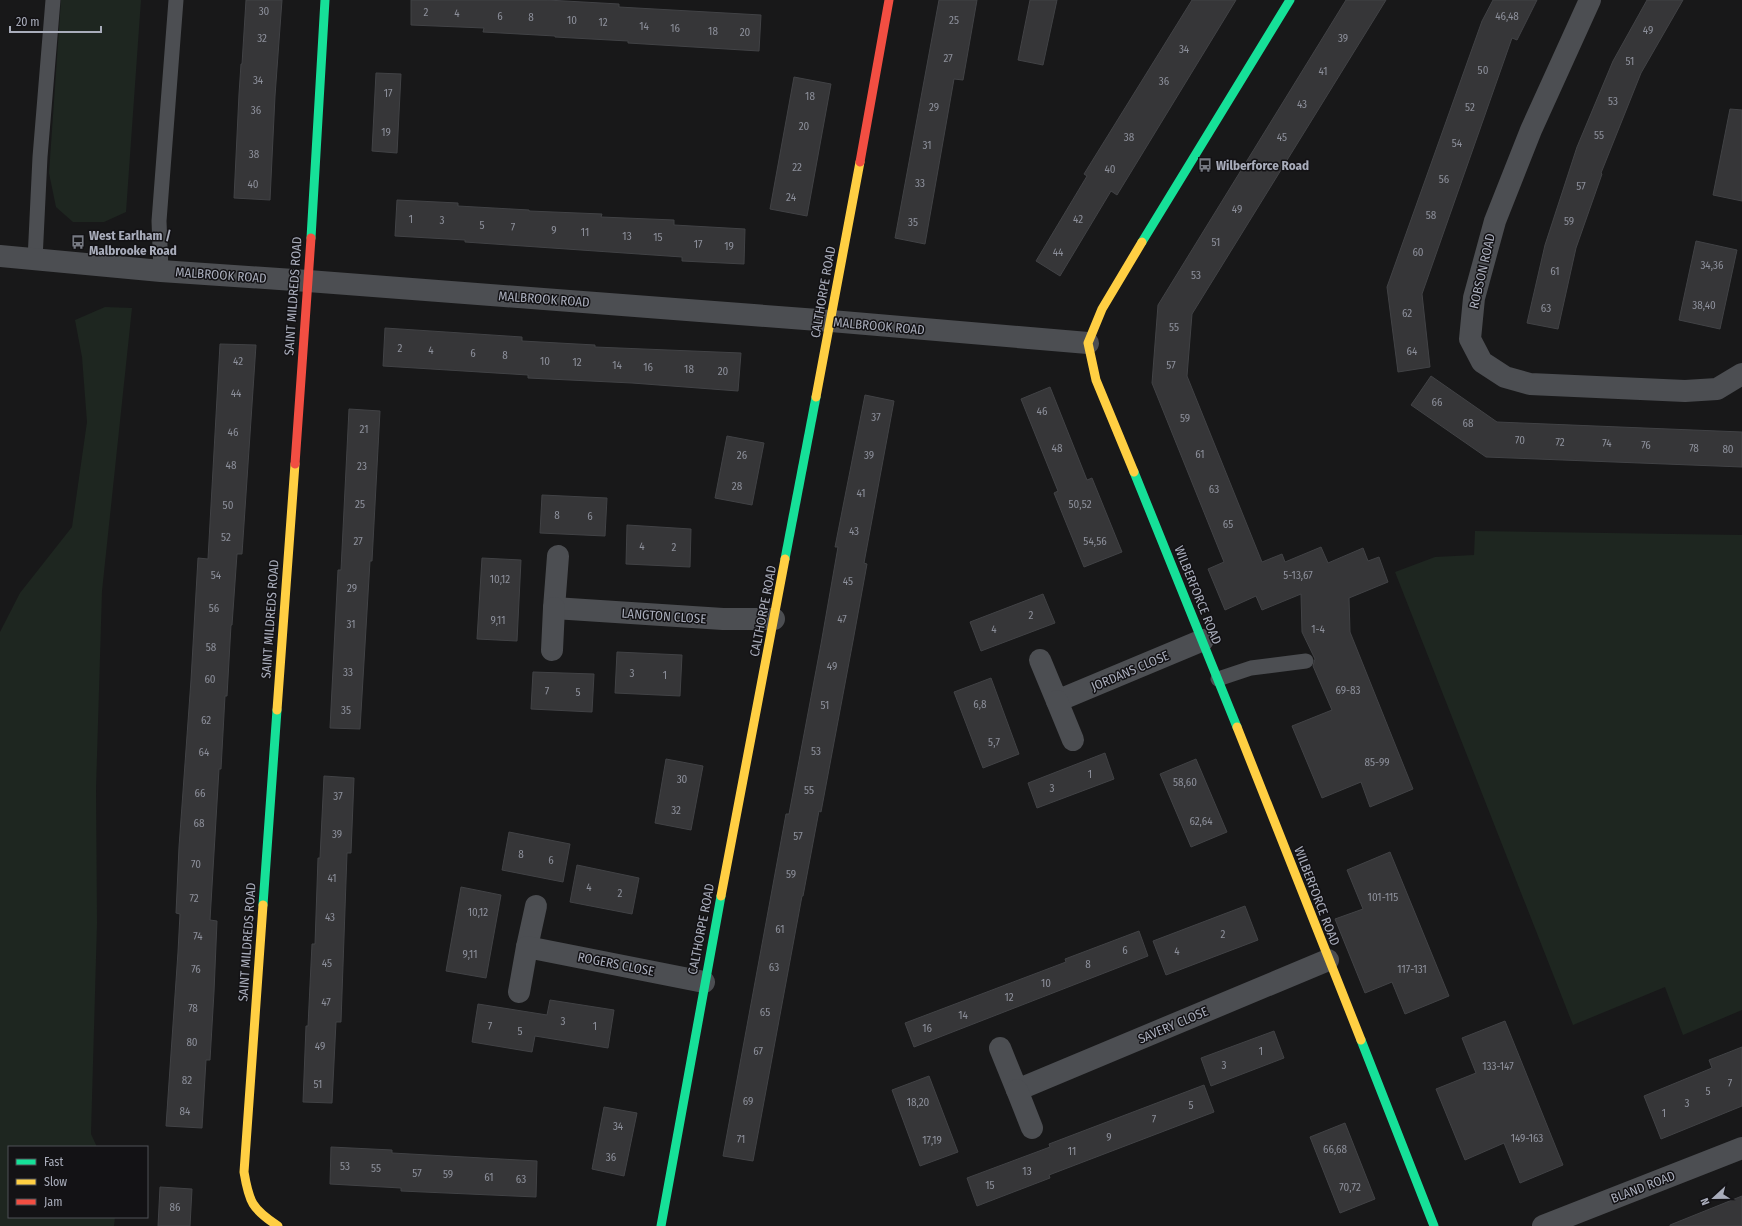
<svg xmlns="http://www.w3.org/2000/svg" width="1742" height="1226" font-family="'Fira Sans Condensed',sans-serif">
<rect width="100%" height="100%" fill="#181819"/>
<g fill="#1e2620">
<polygon points="61,0 141,0 126,212 104,222 73,222 56,207 49,173"/>
<polygon points="105,307 132,308 102,591 96,789 97,923 91,1134 97,1147 9,1147 9,1217 115,1217 114,1226 0,1226 0,632 20,593 72,527 87,422 82,357 75,320"/>
<polygon points="1475,531 1742,535 1742,1010 1683,1035 1665,987 1573,1025 1395,572 1435,557 1474,555"/>
</g>
<g fill="#363638" stroke="#414245">
<polygon points="246,0 282,0 275,96 270,200 234,198 239,94 241,64 242,64"/>
<polygon points="411,0 547,0 619,4 619,7 761,15 759,51 628,43 628,41 555,37 555,36 483,32 484,28 411,25"/>
<polygon points="939,0 977,0 963,80 954,79 925,244 895,238"/>
<polygon points="1030,0 1057,0 1043,65 1018,60"/>
<polygon points="1192,0 1236,0 1117,195 1111,191 1060,276 1036,261 1087,176 1084,174"/>
<polygon points="1346,0 1386,0 1192,314 1187,376 1262,562 1282,554 1285,562 1321,547 1328,563 1363,548 1368,561 1379,557 1388,582 1349,598 1350,632 1413,789 1370,807 1361,782 1322,798 1292,726 1332,710 1313,666 1315,659 1302,632 1301,594 1262,610 1256,596 1225,610 1208,569 1224,562 1152,383 1158,305"/>
<polygon points="1493,0 1537,0 1517,40 1512,38 1422,294 1430,367 1398,372 1387,287 1482,21"/>
<polygon points="1647,0 1683,0 1641,73 1601,173 1602,174 1576,248 1558,329 1527,323 1545,245 1577,147 1613,61"/>
<polygon points="376,73 401,74 397,153 372,151"/>
<polygon points="794,77 831,84 807,216 770,209"/>
<polygon points="1730,109 1742,110 1742,201 1713,195"/>
<polygon points="397,200 458,203 458,206 529,210 529,211 602,214 601,217 674,220 674,225 745,229 744,264 682,261 682,257 465,242 465,240 395,236"/>
<polygon points="1696,241 1737,250 1720,329 1679,320"/>
<polygon points="385,328 522,337 522,341 595,345 595,347 741,353 738,391 632,383 528,378 528,375 383,366"/>
<polygon points="220,344 256,345 242,554 237,554 232,625 231,625 227,696 225,696 221,769 219,769 210,920 217,921 214,992 210,1060 206,1060 202,1128 166,1126 178,952 180,914 176,913 179,847 191,680 198,558 208,559"/>
<polygon points="1431,376 1497,422 1742,432 1742,467 1486,457 1411,405"/>
<polygon points="1050,387 1087,480 1092,478 1122,552 1084,567 1054,493 1058,491 1021,399"/>
<polygon points="865,395 894,401 864,563 867,564 853,641 821,812 819,811 803,896 802,896 753,1161 723,1156 786,814 789,814 821,644 838,547 835,547"/>
<polygon points="349,409 380,411 372,561 370,561 360,729 330,728 338,570 341,570"/>
<polygon points="727,436 764,443 752,505 715,498"/>
<polygon points="542,495 607,498 605,536 540,533"/>
<polygon points="627,525 691,529 690,567 626,564"/>
<polygon points="482,558 521,560 517,641 477,639"/>
<polygon points="1043,594 1055,623 981,651 970,622"/>
<polygon points="617,652 682,655 680,696 615,693"/>
<polygon points="533,672 594,674 592,712 531,709"/>
<polygon points="991,678 1019,754 983,768 954,692"/>
<polygon points="1105,753 1114,779 1037,808 1028,783"/>
<polygon points="666,759 703,766 691,830 655,823"/>
<polygon points="1196,759 1227,832 1191,847 1160,774"/>
<polygon points="324,776 354,778 351,853 347,853 341,1022 336,1022 332,1103 303,1102 306,1026 308,1026 312,944 315,944 318,858 320,858"/>
<polygon points="509,832 570,844 563,882 502,870"/>
<polygon points="1390,852 1449,996 1405,1014 1392,982 1365,993 1335,919 1363,909 1347,870"/>
<polygon points="577,865 639,878 632,914 570,902"/>
<polygon points="461,887 501,895 486,978 446,971"/>
<polygon points="1245,906 1258,940 1166,975 1153,941"/>
<polygon points="1139,931 1148,956 914,1047 905,1023 1066,962 1065,959"/>
<polygon points="550,1000 614,1010 608,1048 535,1036 532,1052 472,1042 478,1004 547,1015"/>
<polygon points="1505,1021 1563,1165 1520,1183 1504,1143 1465,1160 1436,1089 1476,1073 1462,1038"/>
<polygon points="1274,1031 1284,1058 1211,1086 1201,1058"/>
<polygon points="1742,1047 1742,1106 1661,1139 1644,1096 1712,1068 1709,1060"/>
<polygon points="929,1076 958,1152 920,1166 892,1090"/>
<polygon points="1204,1085 1214,1112 1049,1175 1050,1178 977,1206 967,1178 1050,1147 1049,1144"/>
<polygon points="604,1107 637,1113 624,1176 592,1169"/>
<polygon points="1345,1123 1375,1199 1340,1213 1310,1137"/>
<polygon points="331,1147 392,1150 392,1153 537,1161 536,1197 401,1191 401,1188 330,1184"/>
<polygon points="160,1187 192,1189 190,1226 158,1226"/>
<polygon points="1742,1196 1742,1226 1670,1226 1670,1225"/>
</g>
<g fill="none" stroke-linecap="round" stroke-linejoin="round">
<g stroke="#4c4e52" stroke-width="15">
<polyline points="35,260 40,157 53,0"/>
<polyline points="161,271 159,221 176,0"/>
<polyline points="1218,679 1251,668 1306,661"/>
</g>
<g stroke="#4c4e52" stroke-width="22">
<polyline points="1590,0 1531,130 1495,221 1474,298 1470,339 1482,362 1505,377 1530,384 1685,391 1717,389 1742,374"/>
<polyline points="0,256 161,271 308,281 831,321 1088,343"/>
<polyline points="558,556 554,608 723,619 774,619"/>
<polyline points="552,650 554,608"/>
<polyline points="1040,660 1057,701 1203,640"/>
<polyline points="1057,701 1073,740"/>
<polyline points="527,947 536,906"/>
<polyline points="519,992 527,947 704,982"/>
<polyline points="1000,1048 1017,1090 1328,960"/>
<polyline points="1017,1090 1032,1128"/>
<polyline points="1543,1226 1742,1148"/>
</g>
<g stroke="#16e098" stroke-width="9">
<polyline points="311,238 325,0"/>
<polyline points="1142,242 1290,0"/>
<polyline points="1134,472 1237,727"/>
<polyline points="785,559 816,397"/>
<polyline points="263,905 277,710"/>
<polyline points="1361,1040 1434,1226"/>
<polyline points="661,1226 721,896"/>
</g>
<g stroke="#ffcf43" stroke-width="9">
<polyline points="816,397 860,162"/>
<polyline points="1134,472 1096,380 1088,343 1102,309 1142,242"/>
<polyline points="277,710 295,464"/>
<polyline points="1237,727 1361,1040"/>
<polyline points="721,896 785,559"/>
<path d="M263 905 244 1172C249 1202 252 1209 278 1226"/>
</g>
<g stroke="#f24e42" stroke-width="9">
<polyline points="860,162 889,0"/>
<polyline points="295,464 311,238"/>
</g>
</g>
<defs>
<symbol id="bus-bare" viewBox="-9 -9 18 18"><path d="M-5-6H5V4H4V6H2V4H-2V6H-4V4H-5ZM-3.5-4V0h7V-4ZM-3.5 1.2v1.5H-2V1.2ZM2 1.2v1.5H3.5V1.2Z" fill="#767982" stroke="#131215" stroke-width="2.5" paint-order="stroke"/></symbol>
</defs>
<g fill-rule="evenodd">
<use href="#bus-bare" x="1195" y="155" width="20" height="20"/>
<use href="#bus-bare" x="68" y="232" width="20" height="20"/>
</g>
<g text-anchor="middle" dominant-baseline="central" stroke-width="3" stroke-linejoin="round" paint-order="stroke">
<g font-size="11" fill="#8c8f9a">
<text x="264" y="11">30</text>
<text x="426" y="12">2</text>
<text x="457" y="13">4</text>
<text x="500" y="16">6</text>
<text x="1507" y="16">46,48</text>
<text x="531" y="17">8</text>
<text x="572" y="20">10</text>
<text x="954" y="20">25</text>
<text x="603" y="22">12</text>
<text x="644" y="26">14</text>
<text x="675" y="28">16</text>
<text x="1648" y="30">49</text>
<text x="713" y="31">18</text>
<text x="745" y="32">20</text>
<text x="262" y="38">32</text>
<text x="1343" y="38">39</text>
<text x="1184" y="49">34</text>
<text x="948" y="58">27</text>
<text x="1630" y="61">51</text>
<text x="1483" y="70">50</text>
<text x="1323" y="71">41</text>
<text x="258" y="80">34</text>
<text x="1164" y="81">36</text>
<text x="388" y="93">17</text>
<text x="810" y="96">18</text>
<text x="1613" y="101">53</text>
<text x="1302" y="104">43</text>
<text x="934" y="107">29</text>
<text x="1470" y="107">52</text>
<text x="256" y="110">36</text>
<text x="804" y="126">20</text>
<text x="386" y="132">19</text>
<text x="1599" y="135">55</text>
<text x="1129" y="137">38</text>
<text x="1282" y="137">45</text>
<text x="1457" y="143">54</text>
<text x="927" y="145">31</text>
<text x="254" y="154">38</text>
<text x="797" y="167">22</text>
<text x="1110" y="169">40</text>
<text x="1444" y="179">56</text>
<text x="920" y="183">33</text>
<text x="253" y="184">40</text>
<text x="1581" y="186">57</text>
<text x="791" y="197">24</text>
<text x="1237" y="209">49</text>
<text x="1431" y="215">58</text>
<text x="411" y="219">1</text>
<text x="1078" y="219">42</text>
<text x="442" y="220">3</text>
<text x="1569" y="221">59</text>
<text x="913" y="222">35</text>
<text x="482" y="225">5</text>
<text x="513" y="227">7</text>
<text x="554" y="230">9</text>
<text x="585" y="232">11</text>
<text x="627" y="236">13</text>
<text x="658" y="237">15</text>
<text x="1216" y="242">51</text>
<text x="698" y="244">17</text>
<text x="729" y="246">19</text>
<text x="1058" y="252">44</text>
<text x="1418" y="252">60</text>
<text x="1712" y="265">34,36</text>
<text x="1555" y="271">61</text>
<text x="1196" y="275">53</text>
<text x="1704" y="305">38,40</text>
<text x="1546" y="308">63</text>
<text x="1407" y="313">62</text>
<text x="1174" y="327">55</text>
<text x="400" y="348">2</text>
<text x="431" y="350">4</text>
<text x="1412" y="351">64</text>
<text x="473" y="353">6</text>
<text x="505" y="355">8</text>
<text x="238" y="361">42</text>
<text x="545" y="361">10</text>
<text x="577" y="362">12</text>
<text x="617" y="365">14</text>
<text x="1171" y="365">57</text>
<text x="648" y="367">16</text>
<text x="689" y="369">18</text>
<text x="723" y="371">20</text>
<text x="236" y="393">44</text>
<text x="1437" y="402">66</text>
<text x="1042" y="411">46</text>
<text x="876" y="417">37</text>
<text x="1185" y="418">59</text>
<text x="1468" y="423">68</text>
<text x="364" y="429">21</text>
<text x="233" y="432">46</text>
<text x="1520" y="440">70</text>
<text x="1560" y="442">72</text>
<text x="1607" y="443">74</text>
<text x="1646" y="445">76</text>
<text x="1057" y="448">48</text>
<text x="1694" y="448">78</text>
<text x="1728" y="449">80</text>
<text x="1200" y="454">61</text>
<text x="742" y="455">26</text>
<text x="869" y="455">39</text>
<text x="231" y="465">48</text>
<text x="362" y="466">23</text>
<text x="737" y="486">28</text>
<text x="1214" y="489">63</text>
<text x="861" y="493">41</text>
<text x="360" y="504">25</text>
<text x="1080" y="504">50,52</text>
<text x="228" y="505">50</text>
<text x="557" y="515">8</text>
<text x="590" y="516">6</text>
<text x="1228" y="524">65</text>
<text x="854" y="531">43</text>
<text x="226" y="537">52</text>
<text x="358" y="541">27</text>
<text x="1095" y="541">54,56</text>
<text x="642" y="546">4</text>
<text x="674" y="547">2</text>
<text x="216" y="575">54</text>
<text x="1298" y="575">5-13,67</text>
<text x="500" y="579">10,12</text>
<text x="848" y="581">45</text>
<text x="352" y="588">29</text>
<text x="214" y="608">56</text>
<text x="1031" y="615">2</text>
<text x="842" y="619">47</text>
<text x="498" y="620">9,11</text>
<text x="351" y="624">31</text>
<text x="994" y="629">4</text>
<text x="1318" y="629">1-4</text>
<text x="211" y="647">58</text>
<text x="832" y="666">49</text>
<text x="348" y="672">33</text>
<text x="632" y="673">3</text>
<text x="665" y="675">1</text>
<text x="210" y="679">60</text>
<text x="1348" y="690">69-83</text>
<text x="547" y="691">7</text>
<text x="578" y="692">5</text>
<text x="980" y="704">6,8</text>
<text x="825" y="705">51</text>
<text x="346" y="710">35</text>
<text x="206" y="720">62</text>
<text x="994" y="742">5,7</text>
<text x="816" y="751">53</text>
<text x="204" y="752">64</text>
<text x="1377" y="762">85-99</text>
<text x="1090" y="774">1</text>
<text x="682" y="779">30</text>
<text x="1185" y="782">58,60</text>
<text x="1052" y="788">3</text>
<text x="809" y="790">55</text>
<text x="200" y="793">66</text>
<text x="338" y="796">37</text>
<text x="676" y="810">32</text>
<text x="1201" y="821">62,64</text>
<text x="199" y="823">68</text>
<text x="337" y="834">39</text>
<text x="798" y="836">57</text>
<text x="521" y="854">8</text>
<text x="551" y="860">6</text>
<text x="196" y="864">70</text>
<text x="791" y="874">59</text>
<text x="332" y="878">41</text>
<text x="589" y="887">4</text>
<text x="620" y="893">2</text>
<text x="1383" y="897">101-115</text>
<text x="194" y="898">72</text>
<text x="478" y="912">10,12</text>
<text x="330" y="917">43</text>
<text x="780" y="929">61</text>
<text x="1223" y="934">2</text>
<text x="198" y="936">74</text>
<text x="1125" y="950">6</text>
<text x="1177" y="951">4</text>
<text x="470" y="954">9,11</text>
<text x="327" y="963">45</text>
<text x="1088" y="964">8</text>
<text x="774" y="967">63</text>
<text x="196" y="969">76</text>
<text x="1412" y="969">117-131</text>
<text x="1046" y="983">10</text>
<text x="1009" y="997">12</text>
<text x="326" y="1002">47</text>
<text x="193" y="1008">78</text>
<text x="765" y="1012">65</text>
<text x="963" y="1015">14</text>
<text x="563" y="1021">3</text>
<text x="490" y="1026">7</text>
<text x="595" y="1026">1</text>
<text x="927" y="1028">16</text>
<text x="520" y="1031">5</text>
<text x="192" y="1042">80</text>
<text x="320" y="1046">49</text>
<text x="758" y="1051">67</text>
<text x="1261" y="1051">1</text>
<text x="1224" y="1065">3</text>
<text x="1498" y="1066">133-147</text>
<text x="187" y="1080">82</text>
<text x="1730" y="1083">7</text>
<text x="318" y="1084">51</text>
<text x="1708" y="1091">5</text>
<text x="748" y="1101">69</text>
<text x="918" y="1102">18,20</text>
<text x="1687" y="1103">3</text>
<text x="1191" y="1105">5</text>
<text x="185" y="1111">84</text>
<text x="1664" y="1113">1</text>
<text x="1154" y="1119">7</text>
<text x="618" y="1126">34</text>
<text x="1109" y="1137">9</text>
<text x="1527" y="1138">149-163</text>
<text x="741" y="1139">71</text>
<text x="932" y="1140">17,19</text>
<text x="1335" y="1149">66,68</text>
<text x="1072" y="1151">11</text>
<text x="611" y="1157">36</text>
<text x="345" y="1166">53</text>
<text x="376" y="1168">55</text>
<text x="1027" y="1171">13</text>
<text x="417" y="1173">57</text>
<text x="448" y="1174">59</text>
<text x="489" y="1177">61</text>
<text x="521" y="1179">63</text>
<text x="990" y="1185">15</text>
<text x="1350" y="1187">70,72</text>
<text x="175" y="1207">86</text>
</g>
<g font-size="13" font-weight="bold" fill="#a9adbb" stroke="#131215" text-anchor="start">
<text x="1216" y="165">Wilberforce Road</text>
<text x="89" y="235">West Earlham /<tspan x="89" dy="15">Malbrooke Road</tspan></text>
</g>
<g font-size="13" fill="#a9adbb" stroke="#131215">
<text transform="translate(1482 271) rotate(-77)">ROBSON ROAD</text>
<text transform="translate(221 275) rotate(4)">MALBROOK ROAD</text>
<text transform="translate(823 292) rotate(-80)">CALTHORPE ROAD</text>
<text transform="translate(293 296) rotate(-86)">SAINT MILDREDS ROAD</text>
<text transform="translate(544 299) rotate(4)">MALBROOK ROAD</text>
<text transform="translate(879 326) rotate(5)">MALBROOK ROAD</text>
<text transform="translate(1198 595) rotate(68)">WILBERFORCE ROAD</text>
<text transform="translate(763 611) rotate(-79)">CALTHORPE ROAD</text>
<text transform="translate(664 616) rotate(4)">LANGTON CLOSE</text>
<text transform="translate(270 619) rotate(-86)">SAINT MILDREDS ROAD</text>
<text transform="translate(1130 671) rotate(-23)">JORDANS CLOSE</text>
<text transform="translate(1317 896) rotate(69)">WILBERFORCE ROAD</text>
<text transform="translate(701 929) rotate(-79)">CALTHORPE ROAD</text>
<text transform="translate(247 942) rotate(-86)">SAINT MILDREDS ROAD</text>
<text transform="translate(616 964) rotate(11)">ROGERS CLOSE</text>
<text transform="translate(1173 1025) rotate(-23)">SAVERY CLOSE</text>
<text transform="translate(1643 1187) rotate(-21)">BLAND ROAD</text>
</g>
</g>
<rect x="8" y="1146" width="140" height="72" fill="#131215" stroke="#4f5057"/>
<rect x="16" y="1159" width="20" height="6" fill="#16e098" stroke="#4f5057"/>
<text x="44" y="1166" font-size="12" fill="#a9adbb">Fast</text>
<rect x="16" y="1179" width="20" height="6" fill="#ffcf43" stroke="#4f5057"/>
<text x="44" y="1186" font-size="12" fill="#a9adbb">Slow</text>
<rect x="16" y="1199" width="20" height="6" fill="#f24e42" stroke="#4f5057"/>
<text x="44" y="1206" font-size="12" fill="#a9adbb">Jam</text>
<g transform="translate(1714 1198) rotate(248)" stroke="#131215" stroke-width="3" paint-order="stroke">
<path d="M0-3L7 15L0 10L-7 15Z" fill="#a9adbb"/>
<text y="-6" font-size="11" font-weight="bold" text-anchor="middle" fill="#a9adbb">N</text>
</g>
<path d="M10 26v6h91v-6" fill="none" stroke="#a9adbb" stroke-width="2"/>
<text x="16" y="26" font-size="12" fill="#a9adbb" stroke="#131215" stroke-width="3" paint-order="stroke">20 m</text>
</svg>
